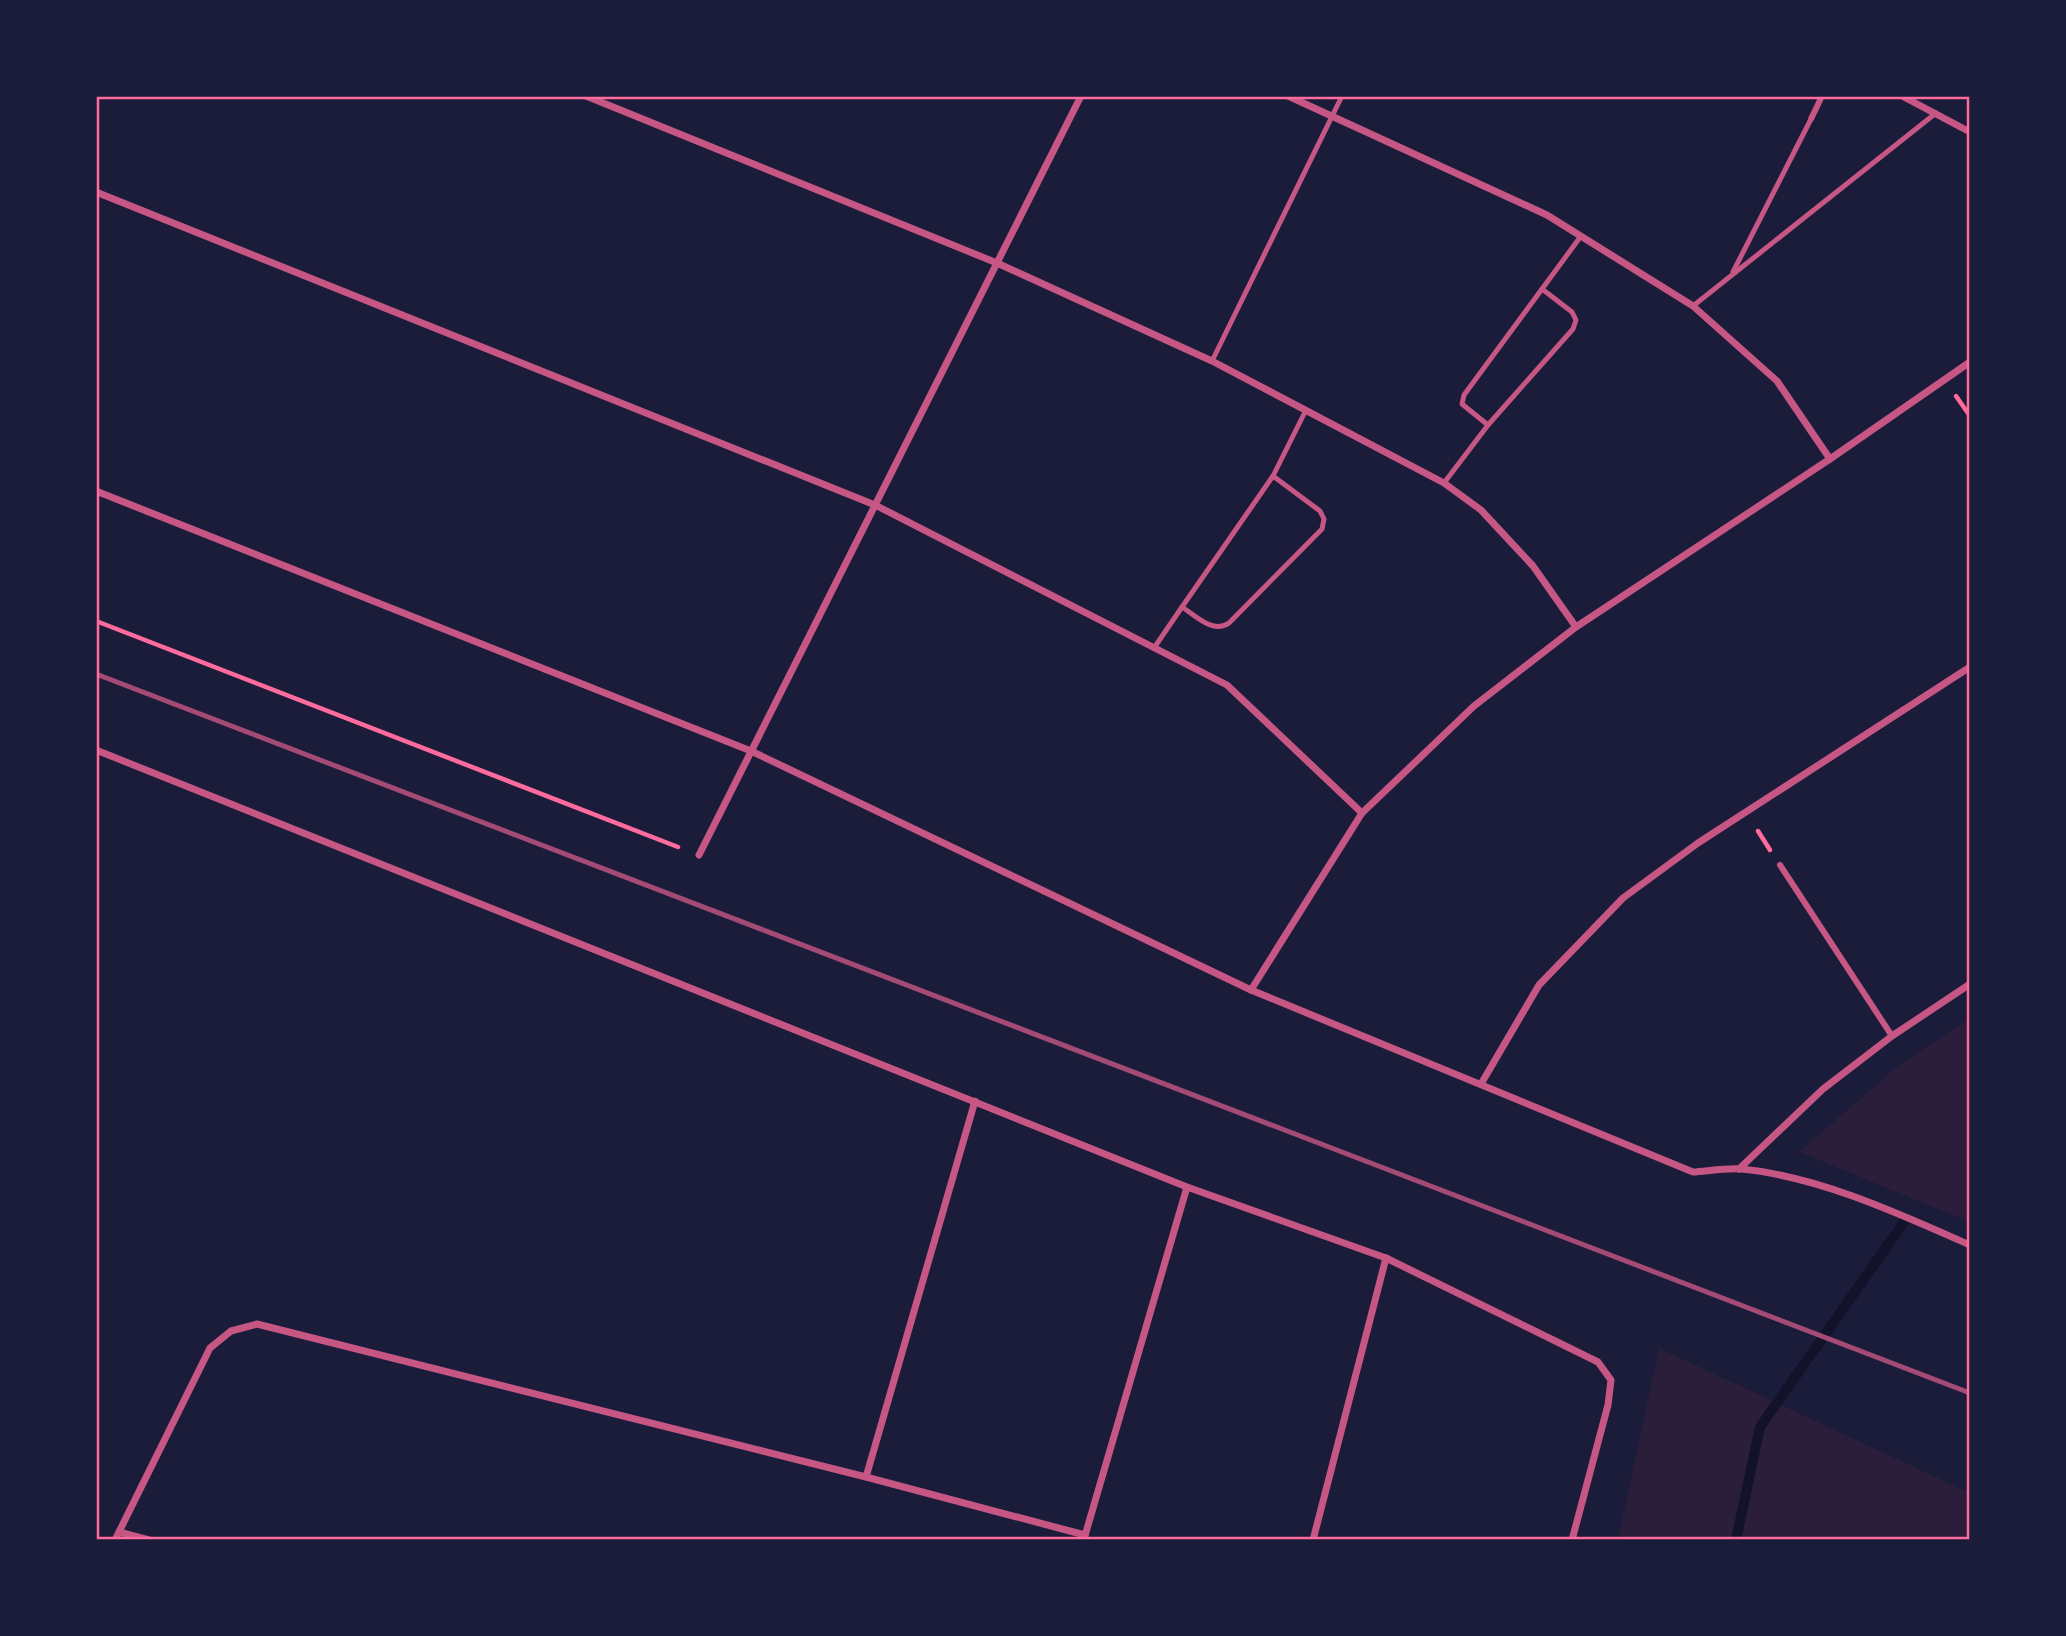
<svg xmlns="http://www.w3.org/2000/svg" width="2066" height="1636" font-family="'Source Serif 4',serif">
<rect width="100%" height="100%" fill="#1b1b3a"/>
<g fill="#2a1e3b">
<polygon points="1970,1018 1970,1222 1799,1152 1898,1066"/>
<polygon points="1659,1348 1970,1493 1970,1540 1618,1540"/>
</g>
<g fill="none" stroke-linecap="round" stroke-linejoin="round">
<polyline stroke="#12122b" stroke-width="10" points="1736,1540 1760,1427 1904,1222"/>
<g stroke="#ff6b9d" stroke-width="4.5">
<polyline points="1956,396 1970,416"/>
<polyline points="96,621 678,847"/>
<polyline points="1758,831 1770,850"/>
</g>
<g stroke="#c65784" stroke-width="5">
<polyline points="1733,272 1811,119"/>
<polyline points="1693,306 1936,113"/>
<polyline points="1212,361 1342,96"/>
<polyline points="1488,425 1462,404 1464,395 1581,236"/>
<polyline points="1444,483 1488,425 1573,329 1576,320 1572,312 1542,289"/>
<polyline points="1182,607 1273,476 1306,410"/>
<path d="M1154 648 1182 607C1196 616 1213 634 1229 623L1322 529 1324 519 1320 511 1273 476"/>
</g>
<g stroke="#c65784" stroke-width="6">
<polyline points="1811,119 1822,96"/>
<polyline points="1780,865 1892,1036"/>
</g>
<g stroke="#c65784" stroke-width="7">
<polyline points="586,96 997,263 1212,361 1444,483 1481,510 1533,566 1576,627"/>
<polyline points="1288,96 1547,215 1693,306 1777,381 1830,459"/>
<polyline points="1902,96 1970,132"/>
<polyline points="96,192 875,505 1227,685 1362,813"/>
<path d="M96 491 751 751 1251 990 1693 1172C1708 1171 1726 1168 1741 1169 1818 1176 1900 1214 1970 1245"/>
<polyline points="96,750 1187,1187 1386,1258 1598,1362 1611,1380 1608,1405 1572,1540"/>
<polyline points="699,855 1081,96"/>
<polyline points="1251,990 1362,813 1474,706 1576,627 1830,459 1970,362"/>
<polyline points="1481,1084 1539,985 1623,898 1698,843 1970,667"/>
<polyline points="1739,1169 1823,1089 1892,1036 1970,984"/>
<polyline points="866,1477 975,1101"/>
<polyline points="119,1532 149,1540"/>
<polyline points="1084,1539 1187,1187"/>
<polyline points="115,1540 210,1348 231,1331 257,1324 866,1477 1085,1535"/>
<polyline points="1313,1540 1386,1258"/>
</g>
<polyline stroke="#a44b75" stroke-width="5" points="96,674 1970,1393"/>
</g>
<rect width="2066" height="1636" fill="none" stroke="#1b1b3a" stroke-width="196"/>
<rect x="98" y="98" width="1870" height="1440" fill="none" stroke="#ff6b9d" stroke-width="2.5"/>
</svg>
